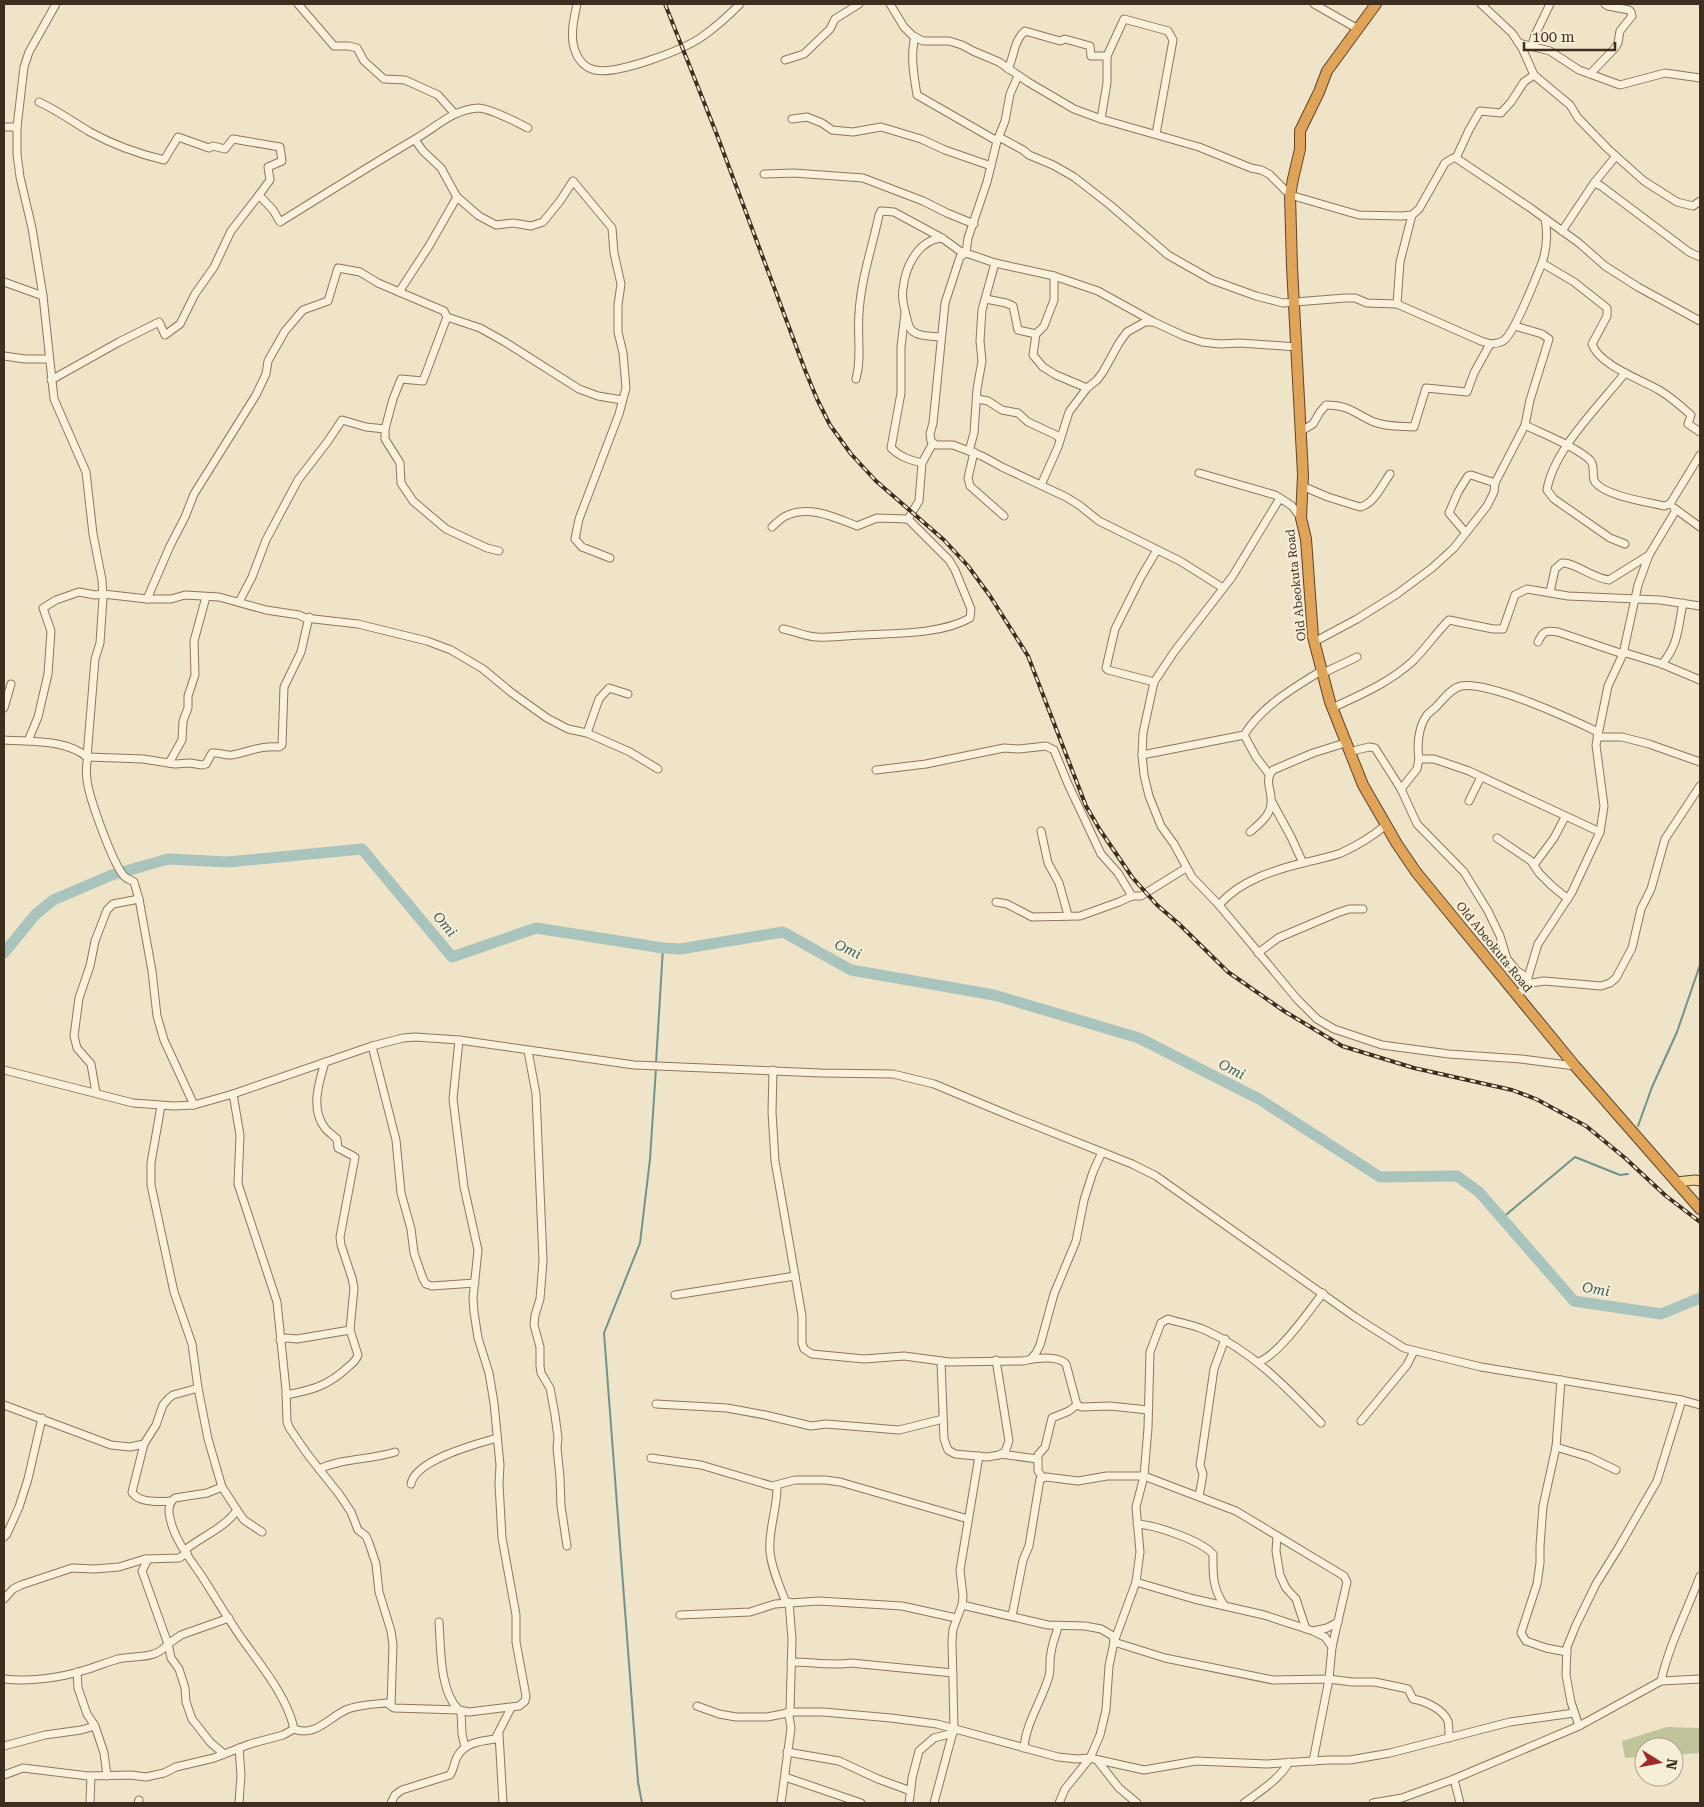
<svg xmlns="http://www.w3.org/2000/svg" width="1704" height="1807" font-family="'Roboto Serif',serif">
<rect width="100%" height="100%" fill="#f0e4c8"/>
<polygon fill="#bfc49a" points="1667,1727 1700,1728 1700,1753 1674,1755 1674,1747 1644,1747 1644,1757 1625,1758 1622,1741"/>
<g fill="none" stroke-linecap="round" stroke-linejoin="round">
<g stroke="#6f938a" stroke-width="2">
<polyline points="656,1063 663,948"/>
<polyline points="1638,1126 1652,1087 1677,1032 1700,965"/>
<polyline points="1501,1219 1575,1157 1620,1175 1628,1174"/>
<polyline points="642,1803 638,1782 604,1333 640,1243 650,1159 656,1068"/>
</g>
<polyline stroke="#a9c4bc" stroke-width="11" points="4,953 35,915 53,900 112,875 168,859 228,862 362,849 452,957 536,928 663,948 680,949 783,932 851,970 994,995 1139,1038 1259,1099 1380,1177 1457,1176 1479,1192 1574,1301 1661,1314 1700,1298"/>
<defs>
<g id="minor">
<path d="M56 4 29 52 24 67 17 127V154L20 177 32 228 43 296 54 399 86 472 93 534 102 580 103 598 100 643 95 659 87 757H88C86 765 86 772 87 780 89 798 113 864 124 876 127 879 131 880 134 882L139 899 152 971 157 1016 164 1040 194 1105"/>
<polyline points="298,4 334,46 349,46 357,48 364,61 384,79 405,80 438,95 455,114"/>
<path d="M577 4C574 18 569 38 576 53 579 61 586 68 595 70 617 75 684 50 703 36 716 27 729 15 740 4"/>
<polyline points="890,4 904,27 913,36 923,41 949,41 962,45 973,51 999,62 1028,82 1074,109 1101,119 1199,147 1251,168 1261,170 1269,174 1290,195 1359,215 1401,216 1412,215 1419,209 1445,163 1453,158 1456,158 1529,207 1579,243 1605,266 1638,287 1700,321"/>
<polyline points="1314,4 1358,29"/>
<polyline points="1481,4 1512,33 1522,48 1534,75 1570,105 1578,118 1608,149 1644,181 1677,202 1693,206 1700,201"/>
<path d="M915 37C910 56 914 76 917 95L997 141"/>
<polyline points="1519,43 1550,51 1579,70 1620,85 1665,73 1700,78"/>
<polyline points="1532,45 1535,35 1550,4"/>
<polyline points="785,60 804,54 830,29 835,19 859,4"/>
<path d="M1008 69C1014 57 1014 40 1025 31L1060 41 1065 39 1090 46 1091 56H1107L1124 19 1168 31 1173 40 1156 134"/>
<polyline points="1590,74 1615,48 1618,43 1620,31 1632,16 1631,12 1629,10 1608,6 1605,4"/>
<path d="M39 102C57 110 73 122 90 132 112 144 139 154 164 160L178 137 209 148 213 146 225 149 233 139 280 147 282 161 268 167 270 180 259 195 273 210 280 222C325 194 371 165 417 138 438 126 452 110 478 108 490 108 516 122 528 128"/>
<polyline points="792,119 807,117 822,123 832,130 853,132 881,127 921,139 945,150 991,166"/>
<polyline points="1101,119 1107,83 1107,56"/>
<polyline points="4,127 17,127"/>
<path d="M999 137 1023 150 1029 155 1053 165 1074 177 1110 205 1168 255 1212 280 1256 296 1283 303 1345 298H1355L1367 303 1397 304 1481 341C1489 344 1495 345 1503 341 1514 335 1536 277 1542 263L1574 282 1607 308V316L1592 344C1599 365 1642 380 1659 390 1671 397 1681 406 1691 415L1688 424 1700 432"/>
<polyline points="1456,158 1469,130 1480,111 1501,113 1511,102 1524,82 1534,75"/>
<polyline points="764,174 794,173 863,178 923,201 947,213 974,224"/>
<polyline points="1594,183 1601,186 1689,252 1700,257"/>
<polyline points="457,197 479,216 496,225 513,223 531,226 543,222 560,201 573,181 612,228 614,253 621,284 618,305 618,332 623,353 626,388 619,414 579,519 575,539 582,547 610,558"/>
<polyline points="1562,231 1594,183 1616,156"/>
<polyline points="966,253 960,257 945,303 933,423 930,434 931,441 936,445 953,445 982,456 1002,467 1066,497 1079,505 1099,521 1180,561 1223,588"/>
<polyline points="966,253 968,238 987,182 997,141 1005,121 1010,94 1018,76"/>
<path d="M1542 263C1547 248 1548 234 1545 219"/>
<polyline points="4,282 43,296"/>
<polyline points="399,292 429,246 457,197 441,168 423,151 415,140"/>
<polyline points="986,299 1006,303 1013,306 1018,330 1036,334 1033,355 1043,367 1056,375 1087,388"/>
<polyline points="1397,304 1400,262 1412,215"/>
<path d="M905 313 901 347V393L891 448C900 457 910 460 922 463"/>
<polyline points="447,317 480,328 505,342 579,389 598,396 622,400"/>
<polyline points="1036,334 1044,326 1054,300 1054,276"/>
<path d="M940 337C933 336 920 337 914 332 908 329 908 321 906 315 904 307 901 297 903 289 905 267 918 240 942 238"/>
<polyline points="4,356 25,359 49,359"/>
<path d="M1625 373C1600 405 1553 450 1547 490L1554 499 1610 538 1625 544"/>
<path d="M856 379C862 358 857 335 859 313 861 279 872 248 879 215L881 211 894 212 942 238 960 251 995 263 1054 276 1098 291 1154 322 1184 336 1202 342 1220 344 1240 343 1297 347"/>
<polyline points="51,380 119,342 159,322 165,335 180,324 195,294 214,267 231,231 259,195"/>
<polyline points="977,399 988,401 1002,410 1018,413 1028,422 1056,435 1060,439"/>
<path d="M1525 425C1541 433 1577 447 1590 460 1596 466 1591 475 1595 482 1605 496 1648 502 1664 506L1670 504"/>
<polyline points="385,429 385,439 400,463 401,483 413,501 446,529 487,548 499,551"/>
<path d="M1301 431 1313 424 1320 412 1326 405C1350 405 1355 414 1374 422 1386 427 1401 426 1414 427L1426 388 1467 392 1474 373 1490 344"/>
<polyline points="969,451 974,433 977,389 982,361 980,341 982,310 995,263"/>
<polyline points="974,452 968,478 970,486 1004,516"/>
<polyline points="1199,473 1275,495 1280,498"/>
<polyline points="1041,485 1058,447 1069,412 1087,388 1097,380 1103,372 1119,343 1127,332 1145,322 1153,322"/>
<path d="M1302 486 1328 497 1360 507C1374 504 1382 485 1390 474"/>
<polyline points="1670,504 1700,455"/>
<polyline points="1674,508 1700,527"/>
<polyline points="1301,518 1292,506 1280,498 1232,577 1174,652 1154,682 1143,733 1142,755 1144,775 1149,796 1161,826 1174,844 1192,877 1219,905 1297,999 1317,1019 1334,1029 1382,1045 1449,1054 1521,1059 1575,1066"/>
<path d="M772 527C776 523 782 517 788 515 810 505 836 518 857 526L877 518 908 519 919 501 922 463 933 443"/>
<polyline points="1465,532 1449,513 1458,492 1468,476 1471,475 1495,483"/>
<path d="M1550 592 1555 569 1562 563C1574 562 1592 578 1609 580L1649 555"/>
<polyline points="147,599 170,546 185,517 194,494 256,395 266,374 268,361 285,331 303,310 328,301 338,268 360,272 378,283 444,311 447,317 423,381 401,379 393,399 385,429 366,427 342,420 328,441 298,480 266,540 252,577 239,602"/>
<path d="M783 629C794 631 807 637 817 637 831 638 846 636 860 635 893 633 940 635 970 618L971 609 955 570 949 560 908 519"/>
<polyline points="1314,642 1357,619 1397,594 1432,568 1454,548 1487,506 1494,492 1495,483 1525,425 1530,400 1549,339 1542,334 1515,326"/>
<path d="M1538 642C1543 631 1546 630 1558 632L1623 654 1626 653 1662 664 1700 680"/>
<path d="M1662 664C1679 644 1678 627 1683 603"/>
<polyline points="1321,674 1357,657"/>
<polyline points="1154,682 1108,670 1106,668 1115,629 1141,577 1157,550"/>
<polyline points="4,708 11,684"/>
<path d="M1332 708C1360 695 1389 683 1413 661 1426 648 1436 633 1449 620L1493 629H1503L1515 595 1527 589 1568 596 1660 600 1700 606"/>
<polyline points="587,733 599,699 609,688 628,694"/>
<polyline points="1244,735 1256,757 1269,774"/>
<polyline points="1597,737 1622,737 1649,744 1700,762"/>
<path d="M4 740C31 742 65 739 87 757"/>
<polyline points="28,741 38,717 48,674 51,631 43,608 56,600 79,592 95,595 103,594 147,599 171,599 185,595 219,597 266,610 299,615 305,618 358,624 427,641 451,650 483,669 512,693 547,718 568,729 587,733 630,752 658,769"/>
<polyline points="1349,752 1369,747 1375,748 1401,789 1417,824 1464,872 1488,911 1500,936 1507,959 1517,971 1528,978"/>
<path d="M1142 755 1244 735C1262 706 1292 689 1321 671"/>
<path d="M88 757 143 759 175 764 190 763 202 765 206 764 212 753C219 752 224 756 232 755 248 752 262 745 279 747L282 745 284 687 301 652 309 617"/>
<path d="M1419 759C1417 746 1418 727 1427 715 1429 713 1432 710 1435 708 1442 701 1451 688 1461 686 1489 681 1571 719 1598 732"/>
<polyline points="169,763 182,740 183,721 188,708 188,696 195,675 194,641 206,597"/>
<polyline points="876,770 926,764 1004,748 1019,749 1046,746 1054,750 1068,784 1101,854 1118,873 1132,896"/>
<polyline points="1401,789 1417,769 1419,759 1434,759 1469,771 1600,832"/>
<polyline points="1469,801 1481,777"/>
<polyline points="1272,802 1291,837 1303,863"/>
<polyline points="1041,831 1048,863 1059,883 1068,915"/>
<path d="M1250 832C1259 824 1270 816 1271 804 1273 791 1263 781 1273 770L1313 753 1345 743"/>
<polyline points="1497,838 1531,861 1539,873 1552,886 1568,899"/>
<polyline points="1534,865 1554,838 1565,817"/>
<polyline points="996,902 1007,904 1032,917 1080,916 1119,902 1132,896 1141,896 1186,868"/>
<path d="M1219 905C1240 880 1277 869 1307 862 1318 859 1330 857 1341 853 1356 846 1373 836 1386 825"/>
<polyline points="1258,953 1278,938 1337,913 1349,909 1363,909"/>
<polyline points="1525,987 1538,944 1572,892 1600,832 1604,806 1596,745 1608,686 1623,654 1638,585 1649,555 1676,510"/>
<polyline points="1518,995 1525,987 1532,983 1544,981 1601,986 1610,983 1616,978 1632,948 1641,909 1651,889 1665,839 1700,786"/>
<polyline points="372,1046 396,1140 401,1193 411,1229 414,1253 423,1279 426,1284 432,1286 475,1283"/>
<polyline points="528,1051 536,1094 543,1261 540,1299 535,1315 534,1325 540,1347 540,1366 541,1373 550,1388 555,1415 558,1438 557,1448 560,1477 561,1506 567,1546"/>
<polyline points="4,1070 133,1103 174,1106 194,1105 233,1094 372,1046 403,1038 415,1037 459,1040 634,1065 821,1073 893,1074 934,1084 1011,1116 1132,1164 1156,1176 1355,1317 1404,1348 1481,1367 1682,1400 1700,1405"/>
<path d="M773 1070 772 1112 775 1161 802 1316V1343L804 1349 812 1354 864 1359 904 1356 949 1362 1023 1361C1034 1358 1058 1355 1066 1364L1077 1405 1082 1407 1110 1406 1148 1410"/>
<polyline points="96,1093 91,1064 77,1048 74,1036 79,998 90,966 95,941 107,910 113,904 139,899"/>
<polyline points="233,1094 240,1135 238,1184 277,1302 286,1390 287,1422 290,1429 308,1455 339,1494 351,1512 358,1530 366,1536 369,1543 376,1564 379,1592 391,1631 393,1645 391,1706"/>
<path d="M161 1106 151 1163V1185L174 1292 192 1344 198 1388 208 1439 222 1487 237 1510C226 1527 201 1537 185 1550"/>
<polyline points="675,1295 795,1276"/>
<polyline points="280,1340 286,1338 297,1339 350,1330"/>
<polyline points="1031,1359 1036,1353 1040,1345 1054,1294 1076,1241 1084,1200 1093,1172 1102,1152"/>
<polyline points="941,1361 944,1439 948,1450 955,1454 987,1457 999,1455 1005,1452 1009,1441 996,1360"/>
<path d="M1258 1362C1278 1356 1309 1311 1323 1293"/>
<polyline points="1561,1380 1556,1447 1543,1506 1540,1546 1540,1563 1537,1584 1521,1633 1526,1641 1546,1648 1567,1652"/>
<path d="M286 1395C312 1390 328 1386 348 1367 352 1364 356 1361 358 1355L350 1330 354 1288 352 1278 341 1245 340 1237 355 1157 338 1148 337 1139C333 1135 328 1132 325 1128 310 1109 319 1082 325 1062"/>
<polyline points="656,1404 727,1408 765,1415 811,1426 826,1424 899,1430 943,1419"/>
<polyline points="4,1405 111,1445 130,1447 144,1444 156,1425 163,1405 169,1398 173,1395 198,1388"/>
<polyline points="1361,1421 1407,1365 1414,1351"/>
<path d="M144 1444 132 1492C138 1503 159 1502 171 1501"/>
<polyline points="1556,1447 1589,1457 1616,1470"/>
<polyline points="1001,1454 1037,1459"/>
<polyline points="651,1458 701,1465 772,1486 795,1480 825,1480 840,1482 968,1519"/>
<path d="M319 1469C343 1458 370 1460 395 1452"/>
<polyline points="1043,1478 1038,1471 1038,1455 1045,1447 1052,1418 1069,1411 1077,1405"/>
<path d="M411 1484C415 1460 476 1444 497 1438"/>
<path d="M777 1485C778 1507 768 1530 770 1551 771 1568 780 1586 786 1603"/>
<path d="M222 1487 207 1493 175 1498C168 1503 168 1510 170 1518 174 1539 190 1559 201 1575 216 1598 229 1621 245 1643 263 1668 288 1699 294 1729 315 1738 330 1716 348 1709 359 1705 374 1704 387 1703L394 1708 459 1710 469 1712 519 1706 525 1701 526 1696 516 1642V1615L502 1538 499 1484 500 1465 494 1403 489 1373 478 1338 474 1312 473 1298 478 1250 464 1187 453 1099 459 1040"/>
<polyline points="1199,1497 1203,1474 1200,1465 1201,1459 1214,1369 1225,1339"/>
<polyline points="237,1510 244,1520 262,1532"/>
<path d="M1137 1524C1155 1525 1200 1540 1213 1554 1213 1574 1212 1587 1224 1605"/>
<polyline points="1277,1536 1276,1551 1280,1575 1286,1588 1296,1599 1306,1629"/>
<polyline points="4,1537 7,1534 19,1507 28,1479 42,1418"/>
<polyline points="1136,1582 1194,1599 1264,1615 1313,1631 1325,1637 1332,1647"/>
<polyline points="4,1599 13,1589 21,1585 72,1568 94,1569 119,1567 145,1559 179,1558 187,1553"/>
<polyline points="789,1602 792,1639 790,1712"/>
<path d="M962 1605 1048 1625 1085 1626 1101 1629 1113 1636 1114 1642 1165 1658 1273 1680 1329 1679 1352 1682H1375L1408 1689 1413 1699C1425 1701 1443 1709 1448 1721 1449 1726 1449 1733 1449 1738"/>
<polyline points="680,1615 750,1612 775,1604 819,1601 902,1606 956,1618"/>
<polyline points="1012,1616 1023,1560 1029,1546 1040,1479 1046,1477 1078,1481 1107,1476 1144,1476 1236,1511 1344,1576 1347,1582 1332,1647 1329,1679 1313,1761"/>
<path d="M439 1622C441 1647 439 1691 459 1710"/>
<polyline points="1313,1631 1327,1628 1338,1622"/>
<path d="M791 1662C811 1662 833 1666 851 1663L953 1673"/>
<polyline points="77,1672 78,1688 87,1714 95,1726 104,1753 107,1776"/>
<path d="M4 1679C29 1682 60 1678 85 1670 96 1667 107 1662 118 1659 136 1655 155 1660 168 1644L142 1571 147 1561 145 1559"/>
<path d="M1661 1681C1669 1645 1687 1611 1700 1576"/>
<polyline points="697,1706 719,1714 736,1717 767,1717 793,1712 823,1712 891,1718 937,1724 1058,1757 1077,1759 1090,1758 1144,1770 1196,1761 1267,1764 1328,1760 1350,1760 1390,1753 1510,1722 1574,1713"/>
<polyline points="461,1711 462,1734 465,1747"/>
<polyline points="1579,1726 1571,1702 1566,1675 1567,1647 1576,1625 1596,1584 1619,1547 1657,1481 1682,1400"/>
<polyline points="499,1734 503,1803"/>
<polyline points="4,1746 45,1735 81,1730 95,1726"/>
<path d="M1024 1748C1026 1722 1042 1701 1049 1676 1051 1668 1049 1660 1051 1653 1052 1644 1056 1635 1058 1627"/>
<polyline points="787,1752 839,1761 878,1779 908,1790 911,1788 912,1778 919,1751 934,1738 953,1733"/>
<polyline points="224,1754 210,1742 192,1719 186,1702 185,1688 179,1669 171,1658 168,1644 181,1635 229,1618"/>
<polyline points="1097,1760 1119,1788 1137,1803"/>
<polyline points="4,1775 23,1768 88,1776 131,1775 146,1777 164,1773 176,1767 214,1758 250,1744 283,1735 294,1729"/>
<polyline points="785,1777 861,1803"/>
<polyline points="1454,1779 1460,1803"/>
<polyline points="90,1803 91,1776"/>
<polyline points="138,1803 139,1800"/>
<polyline points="239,1803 241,1775 239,1748"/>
<path d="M391 1803 395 1795 402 1790 450 1775C454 1769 454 1763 457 1757 465 1742 481 1741 495 1739L511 1708"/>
<polyline points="781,1803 791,1728 789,1716 786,1713"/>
<polyline points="909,1803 911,1788"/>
<polyline points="934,1803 954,1728 952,1641 953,1629 962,1605 963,1596 960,1570 979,1456"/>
<path d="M1059 1803 1065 1789 1090 1758 1100 1735 1106 1710 1109 1666 1114 1642 1136 1582 1140 1552 1136 1507 1144 1476 1148 1428 1150 1352 1161 1323 1168 1319C1180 1323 1194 1325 1205 1330 1252 1351 1286 1387 1321 1423"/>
<path d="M1244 1803C1259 1792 1280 1779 1289 1762"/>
<polyline points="1373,1803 1402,1798 1454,1779 1579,1726 1661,1681 1700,1679"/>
</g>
<polyline id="major" points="1676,1182 1695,1180 1700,1181"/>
<polyline id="highway" points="1376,4 1327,71 1319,92 1300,131 1300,149 1293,179 1290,195 1292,267 1303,475 1301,518 1306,539 1313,637 1330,702 1363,785 1397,844 1416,872 1575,1066 1700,1209"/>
</defs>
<use href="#minor" stroke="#8d765c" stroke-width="9"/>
<use href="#major" stroke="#5b4430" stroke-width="11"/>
<use href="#highway" stroke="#5b4430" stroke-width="12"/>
<use href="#minor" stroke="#faf1dc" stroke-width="7"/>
<use href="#major" stroke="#f3d9a0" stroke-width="9"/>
<use href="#highway" stroke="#e0a458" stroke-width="10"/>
<defs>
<polyline id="rail" points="665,4 717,135 805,370 817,399 830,425 851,454 876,481 944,540 968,566 990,596 1028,656 1086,806 1100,830 1132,877 1157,905 1179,924 1228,972 1284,1011 1342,1046 1414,1068 1512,1090 1536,1099 1586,1126 1625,1158 1666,1196 1700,1222"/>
</defs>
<use href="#rail" stroke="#3d2e20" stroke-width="4"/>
<use href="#rail" stroke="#f7eed8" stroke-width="2" stroke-dasharray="5.5" stroke-linecap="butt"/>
</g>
<g text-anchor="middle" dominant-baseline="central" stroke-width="4" stroke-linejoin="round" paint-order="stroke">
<g font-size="12" fill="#3d2e20" stroke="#f7eed8">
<text transform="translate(1296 585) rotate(-96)">Old Abeokuta Road</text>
<text transform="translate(1494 947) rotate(51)">Old Abeokuta Road</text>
</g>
<g font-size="14" font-style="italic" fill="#2f5d5a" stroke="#f7eed8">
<text transform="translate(445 924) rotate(50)">Omi</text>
<text transform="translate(848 949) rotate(25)">Omi</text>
<text transform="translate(1232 1069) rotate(27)">Omi</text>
<text transform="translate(1596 1289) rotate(10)">Omi</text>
</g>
</g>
<rect width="1704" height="1807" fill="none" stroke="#3d2e20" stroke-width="10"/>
<g transform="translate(1659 1762) rotate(100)"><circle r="24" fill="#f7eed8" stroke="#ada18e"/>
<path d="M0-4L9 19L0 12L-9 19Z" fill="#9e2a2b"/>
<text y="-8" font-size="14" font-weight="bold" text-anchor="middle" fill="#3d2e20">N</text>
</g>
<path d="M1524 42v8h91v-8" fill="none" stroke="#3d2e20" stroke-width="2.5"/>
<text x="1532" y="42" font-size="15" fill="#3d2e20" stroke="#f7eed8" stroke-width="4" paint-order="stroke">100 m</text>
</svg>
